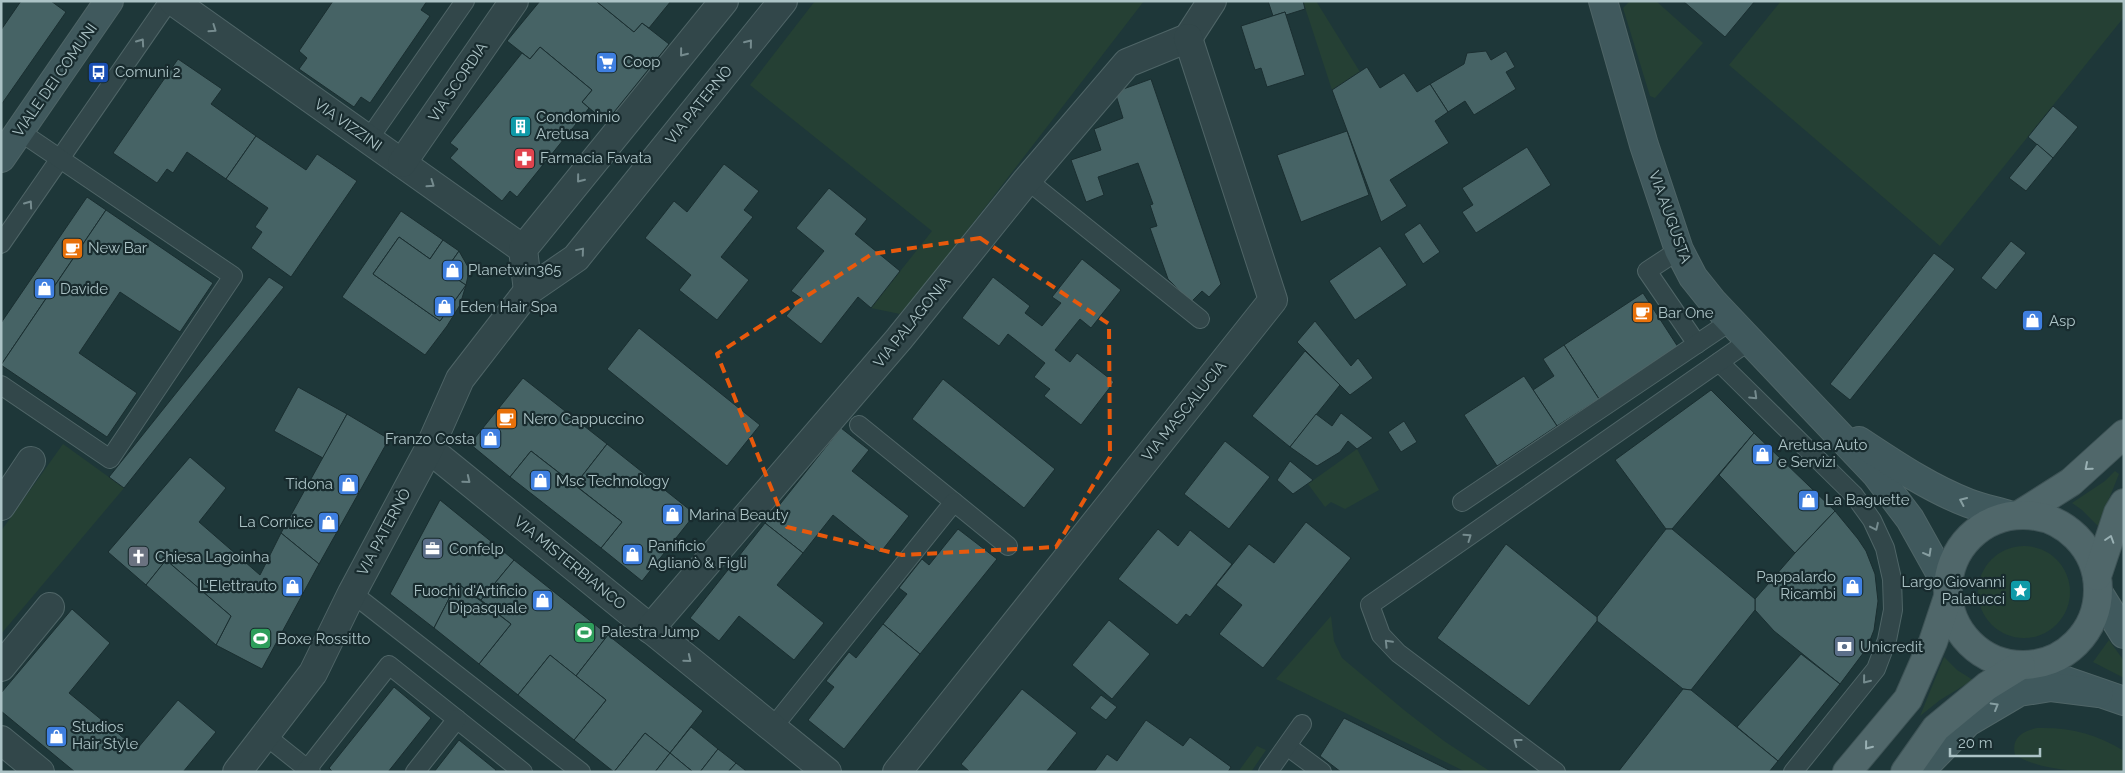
<svg xmlns="http://www.w3.org/2000/svg" width="2125" height="773" font-family="Raleway,sans-serif">
<rect width="100%" height="100%" fill="#1e3739"/>
<g fill="#254034">
<polygon points="815,1 1144,1 919,293 900,314 871,308 932,231 750,85"/>
<polygon points="1303,1 1316,1 1360,72 1332,90"/>
<polygon points="1630,1 1656,1 1703,43 1655,98 1650,96 1623,8"/>
<polygon points="1781,1 2124,1 2124,17 1940,246 1729,65"/>
<polygon points="63,444 124,488 1,634 1,531"/>
<polygon points="1357,449 1379,490 1345,509 1331,502 1325,507 1308,484"/>
<polygon points="2115,471 2119,474 2098,526 2082,510 2072,503 2105,481"/>
<circle cx="2024" cy="592" r="46"/>
<polygon points="1331,616 1334,641 1342,658 1404,710 1444,741 1491,772 1466,772 1276,679"/>
<polygon points="2109,640 2124,661 2124,678 2093,662"/>
<polygon points="1944,657 1957,670 1973,680 1940,700 1920,716"/>
<path d="M2037 728C2069 727 2097 734 2124 751V772C2090 772 2045 773 2015 755 2011 738 2022 731 2037 728Z"/>
<polygon points="1257,746 1266,750 1251,772 1238,772"/>
</g>
<g fill="#466365" stroke="#1a2e30">
<polygon points="21,1 51,1 66,12 1,105 1,30"/>
<polygon points="333,1 427,1 421,10 430,16 370,103 361,97 354,107 299,69 307,58 299,51"/>
<polygon points="540,1 596,1 634,32 642,23 669,44 606,122 582,102 592,90 540,47 530,59 507,41"/>
<polygon points="596,1 671,1 649,28 642,23 634,32"/>
<polygon points="1268,1 1303,1 1305,9 1286,15 1285,12 1273,16"/>
<polygon points="1683,1 1755,1 1725,37"/>
<polygon points="1285,12 1305,75 1267,87 1261,68 1255,70 1241,26"/>
<polygon points="540,47 592,90 582,102 589,108 517,197 510,191 502,201 450,158 458,149 450,143 522,53 530,59"/>
<polygon points="1486,51 1491,60 1506,51 1515,67 1506,72 1516,89 1474,115 1465,101 1448,112 1430,84 1464,64 1467,53"/>
<polygon points="178,59 222,89 211,104 256,136 226,179 187,152 173,173 167,169 157,183 113,153"/>
<polygon points="1367,67 1380,88 1404,73 1417,92 1430,84 1448,112 1435,121 1449,143 1390,180 1407,206 1381,222 1332,90"/>
<polygon points="1151,79 1221,284 1209,297 1202,291 1191,302 1168,279 1150,228 1157,226 1150,205 1153,204 1138,163 1098,177 1104,195 1086,202 1071,160 1101,150 1094,129 1123,118 1115,92"/>
<polygon points="2053,106 2078,127 2053,158 2028,137"/>
<polygon points="1347,131 1369,195 1301,222 1277,155"/>
<polygon points="256,136 306,170 317,154 357,181 291,277 251,248 262,232 255,227 268,208 226,179"/>
<polygon points="2037,144 2053,158 2026,191 2009,178"/>
<polygon points="1527,147 1551,185 1476,233 1462,212 1473,205 1462,188"/>
<polygon points="724,164 759,191 744,210 753,217 721,257 749,280 717,320 679,290 691,275 645,238 674,201 687,212"/>
<polygon points="829,188 867,219 855,234 900,271 871,308 858,297 821,344 786,316 801,298 791,291 824,251 796,228"/>
<polygon points="87,197 106,210 1,365 1,323"/>
<polygon points="106,210 213,283 180,332 120,292 79,353 137,393 107,437 1,365"/>
<polygon points="401,211 443,240 430,259 399,237 373,274 440,321 466,285 460,305 447,326 425,355 342,297"/>
<polygon points="1420,223 1440,252 1423,264 1404,234"/>
<polygon points="399,237 430,259 443,240 459,251 445,271 466,285 440,321 373,274"/>
<polygon points="2011,241 2026,253 1996,290 1981,278"/>
<polygon points="1380,246 1407,285 1355,320 1329,281"/>
<polygon points="459,251 468,267 468,276 466,285 445,271"/>
<polygon points="1934,253 1955,269 1850,400 1830,384"/>
<polygon points="1082,259 1121,290 1091,328 1080,319 1055,350 1070,362 1077,353 1114,382 1081,425 1044,396 1050,389 1034,377 1045,363 1008,334 999,346 962,318 993,277 1030,306 1025,313 1042,326 1061,303 1052,297"/>
<polygon points="269,277 284,287 124,488 109,477"/>
<polygon points="1643,293 1678,347 1599,399 1564,345"/>
<polygon points="1315,321 1351,366 1358,358 1373,378 1350,395 1297,342"/>
<polygon points="639,328 760,425 727,466 607,369"/>
<polygon points="1564,345 1599,399 1557,426 1533,390 1554,376 1543,359"/>
<polygon points="1305,351 1340,385 1290,447 1252,416"/>
<polygon points="1524,376 1557,426 1497,466 1464,415"/>
<polygon points="523,378 607,444 575,485 531,451 510,477 470,444"/>
<polygon points="943,379 1055,469 1024,508 912,419"/>
<polygon points="298,387 347,414 323,458 274,431"/>
<polygon points="1711,390 1754,433 1672,529 1666,529 1615,460"/>
<polygon points="1341,413 1373,438 1357,449 1348,441 1340,452 1317,466 1290,447 1316,414 1332,426"/>
<polygon points="347,414 389,439 319,564 281,533"/>
<polygon points="1404,421 1417,442 1401,452 1388,432"/>
<polygon points="841,428 869,450 852,471 909,516 880,553 833,515 803,553 765,523"/>
<polygon points="1754,433 1835,511 1795,553 1719,475"/>
<polygon points="1225,441 1270,477 1229,529 1184,494"/>
<polygon points="607,444 695,514 642,581 601,548 622,522 575,485"/>
<polygon points="531,451 622,522 601,548 510,477"/>
<polygon points="190,457 226,488 199,522 260,575 281,533 319,564 262,669 216,645 231,616 166,560 146,585 108,552"/>
<polygon points="1290,461 1313,480 1293,494 1277,480"/>
<polygon points="440,500 514,560 481,600 457,583 434,628 390,594"/>
<polygon points="1835,511 1858,539 1866,551 1875,574 1878,601 1874,630 1867,648 1840,684 1774,631 1755,610 1755,599 1795,553"/>
<polygon points="1306,522 1351,558 1263,668 1219,634 1242,605 1216,585 1249,544 1274,563"/>
<polygon points="765,523 803,553 777,585 824,623 794,660 739,616 719,641 690,618"/>
<polygon points="958,529 997,559 920,654 883,624 907,594 899,588 922,559 929,565"/>
<polygon points="1158,529 1178,546 1190,530 1232,564 1190,617 1186,614 1177,625 1118,579"/>
<polygon points="1666,529 1672,529 1755,599 1755,610 1691,690 1683,689 1597,621 1597,617"/>
<polygon points="1506,544 1597,617 1597,621 1529,706 1437,638"/>
<polygon points="166,560 231,616 216,645 146,585"/>
<polygon points="514,560 608,635 576,676 550,655 518,695 479,664 511,624 481,600"/>
<polygon points="457,583 511,624 479,664 434,628"/>
<polygon points="72,609 110,643 69,693 137,749 178,700 216,732 183,772 75,772 1,711 1,693"/>
<polygon points="1109,620 1150,654 1112,699 1072,665"/>
<polygon points="883,624 920,654 844,749 808,720 834,687 826,681 849,652 856,658"/>
<polygon points="608,635 703,711 670,753 645,733 614,772 574,740 606,700 576,676"/>
<polygon points="1801,654 1840,684 1778,761 1737,727"/>
<polygon points="550,655 606,700 574,740 518,695"/>
<polygon points="394,687 431,718 388,772 333,772 329,768"/>
<polygon points="1022,689 1077,733 1046,772 970,772 961,764"/>
<polygon points="1683,689 1691,690 1778,761 1769,772 1618,772"/>
<polygon points="1101,695 1117,707 1106,720 1090,708"/>
<polygon points="1344,718 1453,772 1341,772 1320,756"/>
<polygon points="1146,720 1183,746 1190,737 1231,767 1228,772 1094,772 1107,754 1117,761"/>
<polygon points="691,727 718,749 700,772 693,772 670,753"/>
<polygon points="645,733 670,753 655,772 614,772"/>
<polygon points="459,740 496,770 495,772 434,772"/>
<polygon points="718,749 736,763 728,772 700,772"/>
<polygon points="670,753 693,772 655,772"/>
<polygon points="736,763 745,770 746,772 728,772"/>
</g>
<g fill="none" stroke-linecap="round" stroke-linejoin="round">
<defs>
<g id="lane">
<polyline points="368,140 465,1"/>
<polyline points="1027,180 1200,319"/>
<polyline points="1,244 169,1"/>
<polyline points="1679,250 1647,271 1697,344"/>
<polyline points="1719,362 1854,495 1872,520 1885,548 1892,579 1893,610 1887,640 1876,669 1793,772"/>
<polyline points="1,385 110,459 233,276 19,131"/>
<polyline points="859,425 954,502"/>
<polyline points="1462,502 1731,321"/>
<polyline points="352,593 581,772"/>
<polyline points="773,727 954,502 1008,546"/>
<polyline points="266,736 311,772"/>
<polyline points="1287,746 1322,772"/>
<polyline points="305,772 389,665 523,772"/>
<polyline points="415,772 457,719"/>
<polyline points="1268,772 1302,724"/>
<polyline points="1556,772 1398,653 1381,635 1370,605 1749,341"/>
</g>
<g id="street">
<polyline points="173,1 523,249"/>
<polyline points="1188,38 1212,1"/>
<polyline points="402,163 514,1"/>
<polyline points="528,291 523,249 724,1"/>
<polyline points="429,449 827,772"/>
<polyline points="1,506 31,461"/>
<polyline points="650,629 899,339 1027,180 1127,63 1188,38"/>
<polyline points="1,667 50,607"/>
<polyline points="1,740 40,772"/>
<polyline points="237,772 313,673 352,593 429,449 460,379 528,291 576,258 783,1"/>
<polyline points="897,772 1273,300 1188,38"/>
</g>
<g id="secondary">
<polyline points="1603,1 1644,145 1679,250 1693,277 1713,302 1876,474 1910,519 1948,587"/>
<polyline points="1,158 109,1"/>
<path d="M1859 441C1894 464 1929 488 1968 503 1981 508 1996 511 2009 515"/>
<polyline points="2098,592 2124,634"/>
<polyline points="2032,665 2066,681 2124,701"/>
<polyline points="1919,772 1968,722 2019,692 2051,687 2099,693"/>
</g>
<g id="primary">
<polyline points="2019,515 2071,482 2124,434"/>
<circle cx="2023" cy="590" r="75"/>
<polyline points="2097,576 2118,513 2124,503"/>
<polyline points="1847,772 1908,699 1933,642 1948,597"/>
<polyline points="1905,772 1936,728 1987,686 2021,665"/>
</g>
</defs>
<use href="#lane" stroke="#4f6567" stroke-width="20"/>
<use href="#street" stroke="#4f6567" stroke-width="30"/>
<use href="#secondary" stroke="#4f6567" stroke-width="30"/>
<use href="#primary" stroke="#3e5356" stroke-width="30"/>
<use href="#lane" stroke="#32474a" stroke-width="18"/>
<use href="#street" stroke="#32474a" stroke-width="28"/>
<use href="#secondary" stroke="#40595d" stroke-width="28"/>
<use href="#primary" stroke="#50676a" stroke-width="28"/>
</g>
<defs><path id="oneway-chevron" d="M-2-3.5L2.5 0L-2 3.5" fill="none" stroke-width="1.6" stroke-linecap="round" stroke-linejoin="round" transform="scale(1.25)"/></defs>
<g stroke="#758b8e">
<use href="#oneway-chevron" transform="translate(213 29) rotate(35)"/>
<use href="#oneway-chevron" transform="translate(141 42) rotate(-55)"/>
<use href="#oneway-chevron" transform="translate(749 43) rotate(-51)"/>
<use href="#oneway-chevron" transform="translate(683 53) rotate(129)"/>
<use href="#oneway-chevron" transform="translate(580 179) rotate(129)"/>
<use href="#oneway-chevron" transform="translate(431 184) rotate(35)"/>
<use href="#oneway-chevron" transform="translate(29 204) rotate(-55)"/>
<use href="#oneway-chevron" transform="translate(581 251) rotate(-50)"/>
<use href="#oneway-chevron" transform="translate(1754 396) rotate(44)"/>
<use href="#oneway-chevron" transform="translate(467 480) rotate(39)"/>
<use href="#oneway-chevron" transform="translate(1875 527) rotate(65)"/>
<use href="#oneway-chevron" transform="translate(1468 537) rotate(-35)"/>
<use href="#oneway-chevron" transform="translate(1388 643) rotate(-134)"/>
<use href="#oneway-chevron" transform="translate(688 659) rotate(39)"/>
<use href="#oneway-chevron" transform="translate(1866 680) rotate(129)"/>
<use href="#oneway-chevron" transform="translate(1517 742) rotate(-143)"/>
</g>
<g stroke="#9ab1b4">
<use href="#oneway-chevron" transform="translate(2088 467) rotate(139)"/>
<use href="#oneway-chevron" transform="translate(2110 539) rotate(-72)"/>
<use href="#oneway-chevron" transform="translate(1868 746) rotate(129)"/>
</g>
<g stroke="#869ea1">
<use href="#oneway-chevron" transform="translate(1963 501) rotate(-156)"/>
<use href="#oneway-chevron" transform="translate(1928 553) rotate(61)"/>
<use href="#oneway-chevron" transform="translate(1995 706) rotate(-30)"/>
</g>
<path fill="none" stroke="#e8590c" stroke-width="4" stroke-dasharray="10 6" stroke-linejoin="round" d="M980 238 1109 324 1110 457 1056 547 902 555 787 527 717 354 872 254Z"/>
<defs>
<symbol id="supermarket-square" viewBox="-11 -11 22 22"><rect x="-9" y="-9" width="18" height="18" rx="4" fill="#3f7fe0" stroke="#182b2e"/><path d="M-6-5.5h2.5l.6 2H6L4.5 2H-2.5L-4.4-4H-6ZM-1.5 3.2a1.3 1.3 0 1 0 .1 0ZM3 3.2a1.3 1.3 0 1 0 .1 0Z" fill="#fff"/></symbol>
<symbol id="bus-square" viewBox="-11 -11 22 22"><rect x="-9" y="-9" width="18" height="18" rx="4" fill="#1a4fb4" stroke="#182b2e"/><path d="M-5-6H5V4H4V6H2V4H-2V6H-4V4H-5ZM-3.5-4V0h7V-4ZM-3.5 1.2v1.5H-2V1.2ZM2 1.2v1.5H3.5V1.2Z" fill="#fff"/></symbol>
<symbol id="building-square" viewBox="-11 -11 22 22"><rect x="-9" y="-9" width="18" height="18" rx="4" fill="#0f9aa8" stroke="#182b2e"/><path d="M-4-6H4V6H1V3H-1V6H-4ZM-2.5-4.3h1.7v1.8h-1.7ZM.8-4.3h1.7v1.8H.8ZM-2.5-1h1.7V.8h-1.7ZM.8-1h1.7V.8H.8Z" fill="#fff"/></symbol>
<symbol id="pharmacy-square" viewBox="-11 -11 22 22"><rect x="-9" y="-9" width="18" height="18" rx="4" fill="#e0444e" stroke="#182b2e"/><path d="M-2-6h4v4h4v4h-4v4h-4v-4h-4v-4h4Z" fill="#fff"/></symbol>
<symbol id="cafe-square" viewBox="-11 -11 22 22"><rect x="-9" y="-9" width="18" height="18" rx="4" fill="#e8710a" stroke="#182b2e"/><path d="M-5.5-4.5H6V0H3Q3 3.5 0 3.5H-2.5Q-5.5 3.5-5.5 0ZM3-3.2v2h1.7v-2ZM-6 4.5H4V6H-6Z" fill="#fff"/></symbol>
<symbol id="shop-square" viewBox="-11 -11 22 22"><rect x="-9" y="-9" width="18" height="18" rx="4" fill="#3f7fe0" stroke="#182b2e"/><path d="M-5-2.5h2.3a2.7 3.5 0 0 1 5.4 0H5L5.5 6h-11ZM-1.5-2.5h3a1.5 2.3 0 0 0-3 0Z" fill="#fff"/></symbol>
<symbol id="office-square" viewBox="-11 -11 22 22"><rect x="-9" y="-9" width="18" height="18" rx="4" fill="#5c6f8a" stroke="#182b2e"/><path d="M-6-3h4V-5.5h4V-3h4V5H-6ZM-1-4.5V-3h2v-1.5ZM-6 0V1H6V0Z" fill="#fff"/></symbol>
<symbol id="church-square" viewBox="-11 -11 22 22"><rect x="-9" y="-9" width="18" height="18" rx="4" fill="#6b7280" stroke="#182b2e"/><path d="M-1.2-6h2.4v3.5h3.3v2.4h-3.3V6h-2.4V-.1h-3.3v-2.4h3.3Z" fill="#fff"/></symbol>
<symbol id="sight-square" viewBox="-11 -11 22 22"><rect x="-9" y="-9" width="18" height="18" rx="4" fill="#0f9aa8" stroke="#182b2e"/><path d="M0-6L1.8-2.2L6-1.7L2.9 1.2L3.7 5.4L0 3.3L-3.7 5.4L-2.9 1.2L-6-1.7L-1.8-2.2Z" fill="#fff"/></symbol>
<symbol id="stadium-square" viewBox="-11 -11 22 22"><rect x="-9" y="-9" width="18" height="18" rx="4" fill="#2e9e5b" stroke="#182b2e"/><path d="M0-5a6.5 5 0 1 0 0 10a6.5 5 0 1 0 0-10ZM-3.5-1.8h7v3.6h-7Z" fill="#fff"/></symbol>
<symbol id="bank-square" viewBox="-11 -11 22 22"><rect x="-9" y="-9" width="18" height="18" rx="4" fill="#5c6f8a" stroke="#182b2e"/><path d="M-6-4H6V4H-6ZM0-2.3a2.3 2.3 0 1 0 0 4.6a2.3 2.3 0 1 0 0-4.6Z" fill="#fff"/></symbol>
</defs>
<g fill-rule="evenodd">
<use href="#supermarket-square" x="594" y="50" width="25" height="25"/>
<use href="#bus-square" x="86" y="60" width="25" height="25"/>
<use href="#building-square" x="508" y="114" width="25" height="25"/>
<use href="#pharmacy-square" x="512" y="146" width="25" height="25"/>
<use href="#cafe-square" x="60" y="236" width="25" height="25"/>
<use href="#shop-square" x="440" y="258" width="25" height="25"/>
<use href="#shop-square" x="32" y="276" width="25" height="25"/>
<use href="#shop-square" x="432" y="294" width="25" height="25"/>
<use href="#cafe-square" x="1630" y="300" width="25" height="25"/>
<use href="#shop-square" x="2020" y="308" width="25" height="25"/>
<use href="#cafe-square" x="494" y="406" width="25" height="25"/>
<use href="#shop-square" x="478" y="426" width="25" height="25"/>
<use href="#shop-square" x="1750" y="442" width="25" height="25"/>
<use href="#shop-square" x="528" y="468" width="25" height="25"/>
<use href="#shop-square" x="336" y="472" width="25" height="25"/>
<use href="#shop-square" x="1796" y="488" width="25" height="25"/>
<use href="#shop-square" x="660" y="502" width="25" height="25"/>
<use href="#shop-square" x="316" y="510" width="25" height="25"/>
<use href="#office-square" x="420" y="536" width="25" height="25"/>
<use href="#shop-square" x="620" y="542" width="25" height="25"/>
<use href="#church-square" x="126" y="544" width="25" height="25"/>
<use href="#shop-square" x="280" y="574" width="25" height="25"/>
<use href="#shop-square" x="1840" y="574" width="25" height="25"/>
<use href="#sight-square" x="2008" y="578" width="25" height="25"/>
<use href="#shop-square" x="530" y="588" width="25" height="25"/>
<use href="#stadium-square" x="572" y="620" width="25" height="25"/>
<use href="#stadium-square" x="248" y="626" width="25" height="25"/>
<use href="#bank-square" x="1832" y="634" width="25" height="25"/>
<use href="#shop-square" x="44" y="724" width="25" height="25"/>
</g>
<g text-anchor="middle" dominant-baseline="central" stroke-width="4.5" stroke-linejoin="round" paint-order="stroke">
<g font-size="15" fill="#acc3c6" stroke="#182b2e" text-anchor="start">
<text x="623" y="62">Coop</text>
<text x="115" y="72">Comuni 2</text>
<text x="536" y="117">Condominio<tspan x="536" dy="17">Aretusa</tspan></text>
<text x="540" y="158">Farmacia Favata</text>
<text x="88" y="248">New Bar</text>
<text x="468" y="270">Planetwin365</text>
<text x="60" y="289">Davide</text>
<text x="460" y="307">Eden Hair Spa</text>
<text x="1658" y="313">Bar One</text>
<text x="2049" y="321">Asp</text>
<text x="523" y="419">Nero Cappuccino</text>
<text x="475" y="439" text-anchor="end">Franzo Costa</text>
<text x="1778" y="445">Aretusa Auto<tspan x="1778" dy="17">e Servizi</tspan></text>
<text x="556" y="481">Msc Technology</text>
<text x="333" y="484" text-anchor="end">Tidona</text>
<text x="1825" y="500">La Baguette</text>
<text x="689" y="515">Marina Beauty</text>
<text x="313" y="522" text-anchor="end">La Cornice</text>
<text x="648" y="546">Panificio<tspan x="648" dy="17">Aglianò &amp; Figli</tspan></text>
<text x="449" y="549">Confelp</text>
<text x="155" y="557">Chiesa Lagoinha</text>
<text x="1836" y="577" text-anchor="end">Pappalardo<tspan x="1836" dy="17">Ricambi</tspan></text>
<text x="2005" y="582" text-anchor="end">Largo Giovanni<tspan x="2005" dy="17">Palatucci</tspan></text>
<text x="277" y="586" text-anchor="end">L'Elettrauto</text>
<text x="527" y="591" text-anchor="end">Fuochi d'Artificio<tspan x="527" dy="17">Dipasquale</tspan></text>
<text x="601" y="632">Palestra Jump</text>
<text x="277" y="639">Boxe Rossitto</text>
<text x="1860" y="647">Unicredit</text>
<text x="72" y="727">Studios<tspan x="72" dy="17">Hair Style</tspan></text>
</g>
<g font-size="15" fill="#acc3c6" stroke="#182b2e">
<text transform="translate(55 80) rotate(-55)">VIALE DEI COMUNI</text>
<text transform="translate(458 82) rotate(-56)">VIA SCORDIA</text>
<text transform="translate(699 105) rotate(-51)">VIA PATERNÒ</text>
<text transform="translate(348 125) rotate(35)">VIA VIZZINI</text>
<text transform="translate(1670 217) rotate(70)">VIA AUGUSTA</text>
<text transform="translate(912 322) rotate(-51)">VIA PALAGONIA</text>
<text transform="translate(1184 411) rotate(-51)">VIA MASCALUCIA</text>
<text transform="translate(384 532) rotate(-62)">VIA PATERNÒ</text>
<text transform="translate(570 563) rotate(39)">VIA MISTERBIANCO</text>
</g>
</g>
<rect width="2125" height="773" fill="none" stroke="#acc3c6" stroke-width="5"/>
<path d="M1950 748v8h90v-8" fill="none" stroke="#acc3c6" stroke-width="2.5"/>
<text x="1958" y="748" font-size="15" fill="#acc3c6" stroke="#182b2e" stroke-width="4" paint-order="stroke">20 m</text>
</svg>
